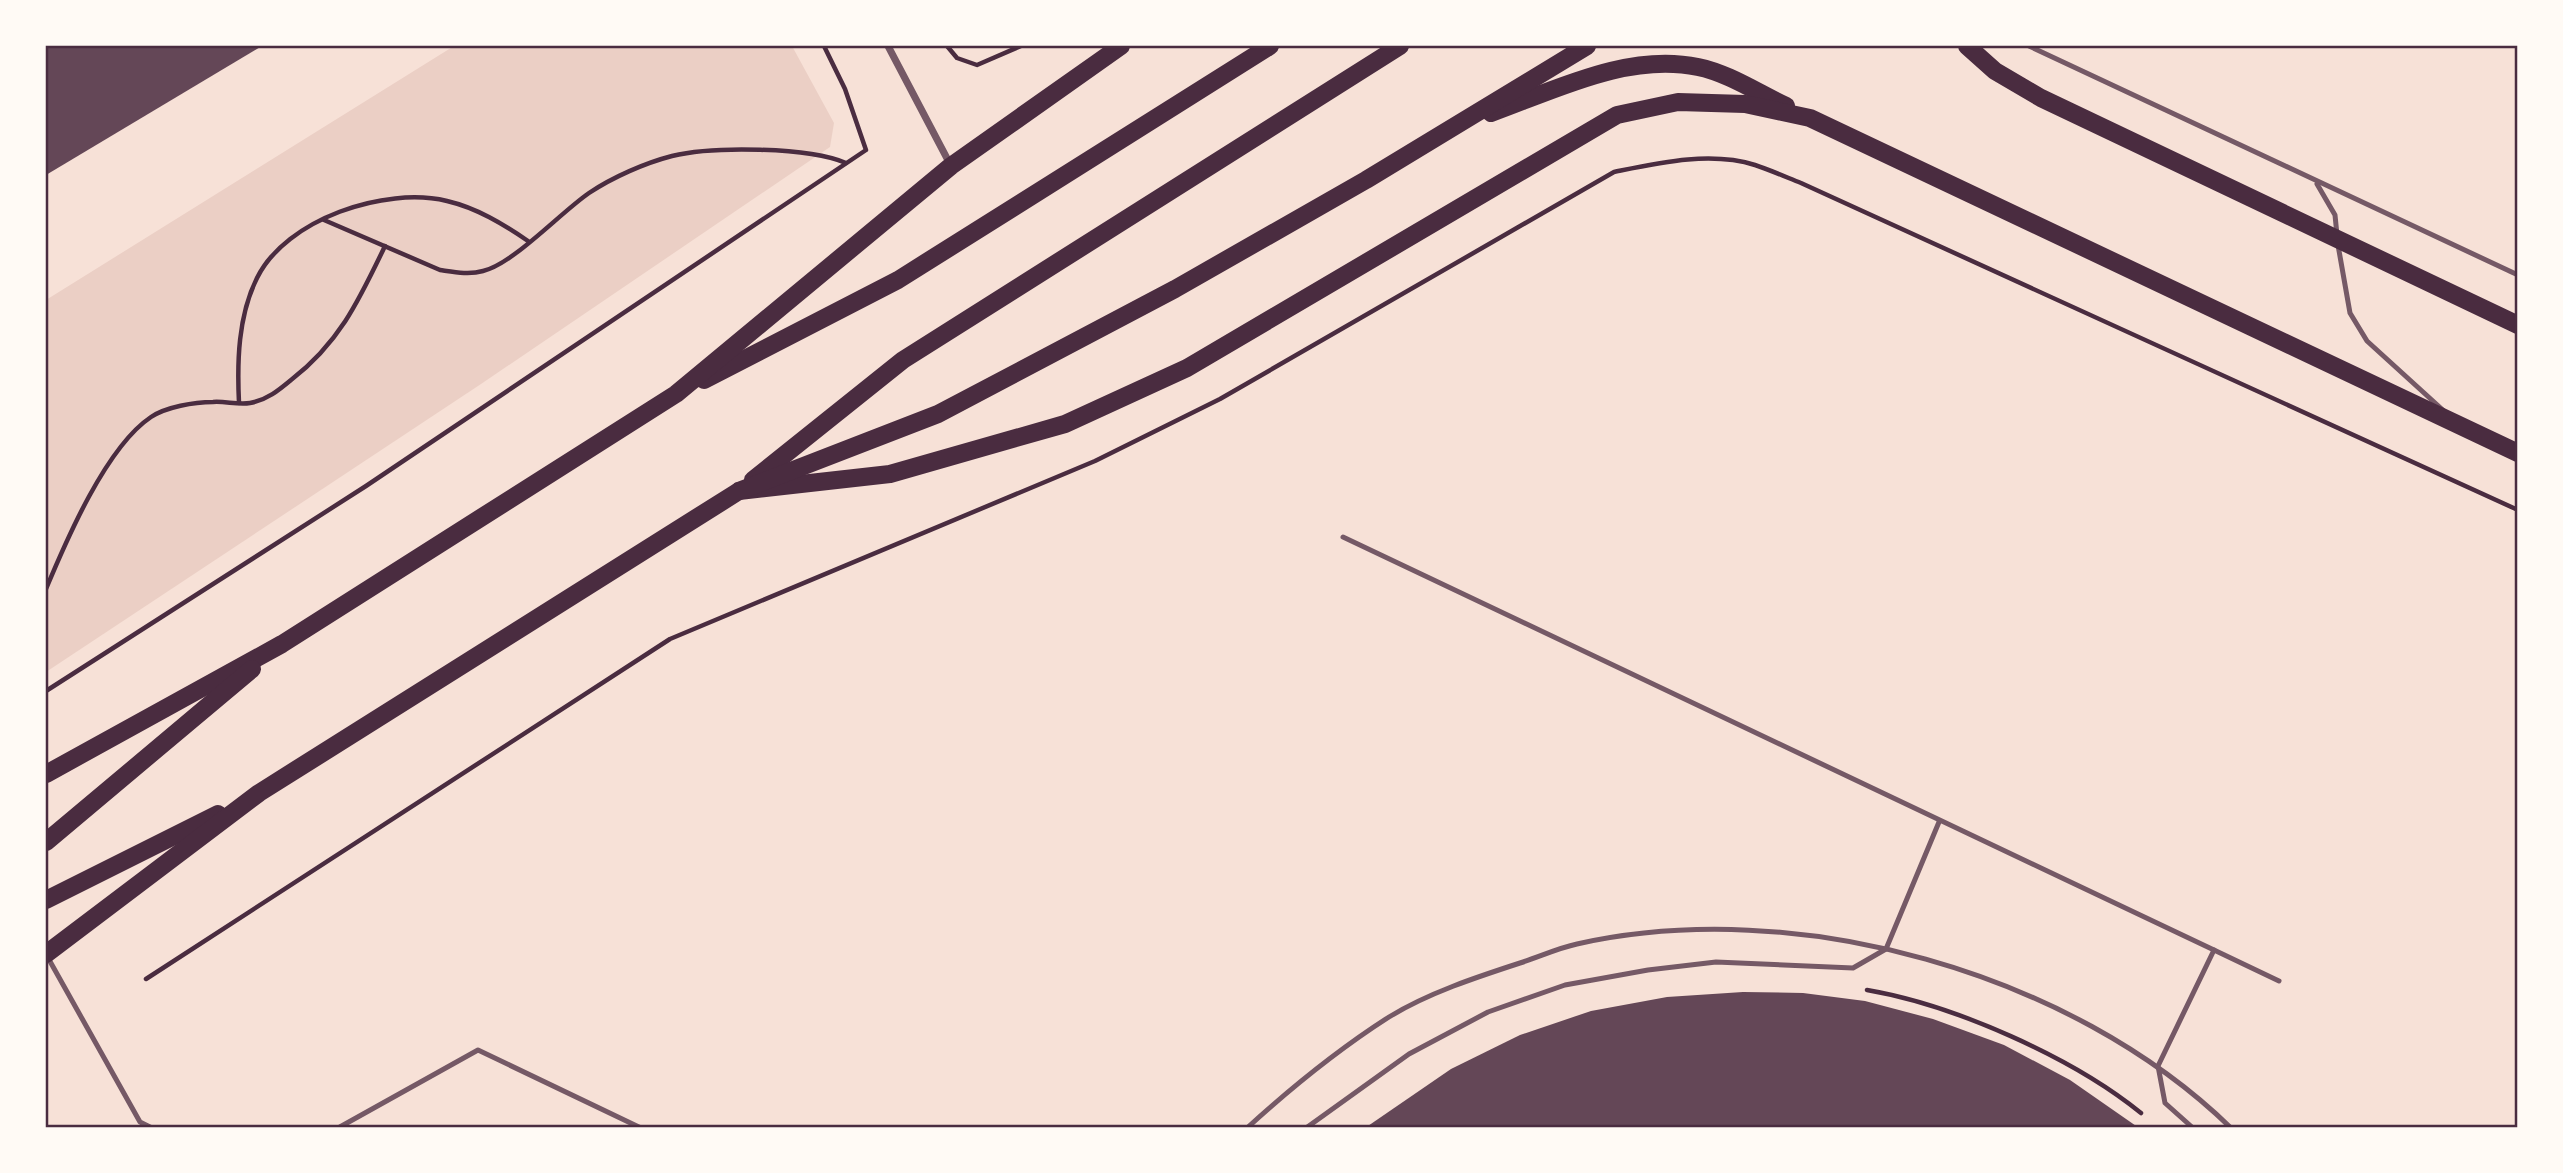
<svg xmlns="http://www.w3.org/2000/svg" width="2563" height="1173" font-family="Mulish,sans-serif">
<rect width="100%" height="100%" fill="#f7e1d7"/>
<polygon fill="#ebcfc5" points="454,46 792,46 834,123 830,147 481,384 46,672 46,300"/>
<g fill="#644757">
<polygon points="46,46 262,46 46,175"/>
<polygon points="1743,992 1803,993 1865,1001 1933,1019 2004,1045 2070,1080 2139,1128 1365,1128 1451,1069 1520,1035 1591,1011 1667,997"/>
</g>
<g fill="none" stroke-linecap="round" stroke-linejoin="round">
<g stroke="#4a2c40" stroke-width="4.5">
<polyline points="947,46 957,58 977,65 1021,46"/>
<path d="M324 220 440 270C454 272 469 275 483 271 513 264 560 213 589 193 613 177 645 163 672 156 713 146 808 147 846 163"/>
<path d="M239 403C237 362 238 316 257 278 286 219 385 186 447 201 477 208 503 224 528 241"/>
<path d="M46 589C66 541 106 447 151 417 166 407 194 402 213 402 225 401 238 405 250 403 267 400 279 390 291 380 340 342 359 300 385 246"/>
<polyline points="46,691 366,486 866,150 845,89 824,46"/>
<path d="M146 979 670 639 1095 461 1220 399 1614 172C1658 163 1710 151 1755 165 1770 170 1786 177 1801 183L2518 510"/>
<path d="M1867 990C1954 1005 2072 1057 2141 1113"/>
</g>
<g stroke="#755966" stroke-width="5">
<polyline points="2029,46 2518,275"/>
<polyline points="2317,184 2335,215 2337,235"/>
<polyline points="2338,245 2350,313 2367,341 2445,412"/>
<polyline points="1343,537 2214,950 2158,1066 2165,1103 2193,1128"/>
<polyline points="2214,950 2279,981"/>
<polyline points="47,956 140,1122 152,1128"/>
<polyline points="338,1128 478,1050 641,1128"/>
<path d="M1247 1128C1292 1087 1339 1049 1389 1017 1428 993 1477 977 1520 963 1539 957 1558 948 1577 944 1795 895 2071 972 2231 1128"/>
<polyline points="1306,1128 1409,1054 1488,1012 1565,985 1648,970 1716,962 1853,968 1886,949 1939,822"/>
</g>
<polyline stroke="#755966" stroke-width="7" points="888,46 951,166"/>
<g stroke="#4a2c40" stroke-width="18">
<polyline points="1967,46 1995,71 2041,98 2518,325"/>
<path d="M1491 113C1555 90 1629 52 1698 67 1728 73 1758 93 1786 106"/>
<polyline points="704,380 898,280 1270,46"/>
<polyline points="753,480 903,360 1400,46"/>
<polyline points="739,491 890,474 1065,424 1187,368 1617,115 1678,102 1745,104 1810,118 2518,453"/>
<polyline points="46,774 282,644 676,394 951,166 1121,46"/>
<polyline points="46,842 252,669"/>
<polyline points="46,900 218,814"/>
<polyline points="46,954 259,793 739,491 938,414 1175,289 1366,180 1587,46"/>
</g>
</g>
<rect width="2563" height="1173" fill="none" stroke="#fffaf5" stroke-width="94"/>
<rect x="47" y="47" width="2469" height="1079" fill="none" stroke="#4a2c40" stroke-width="2.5"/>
</svg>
